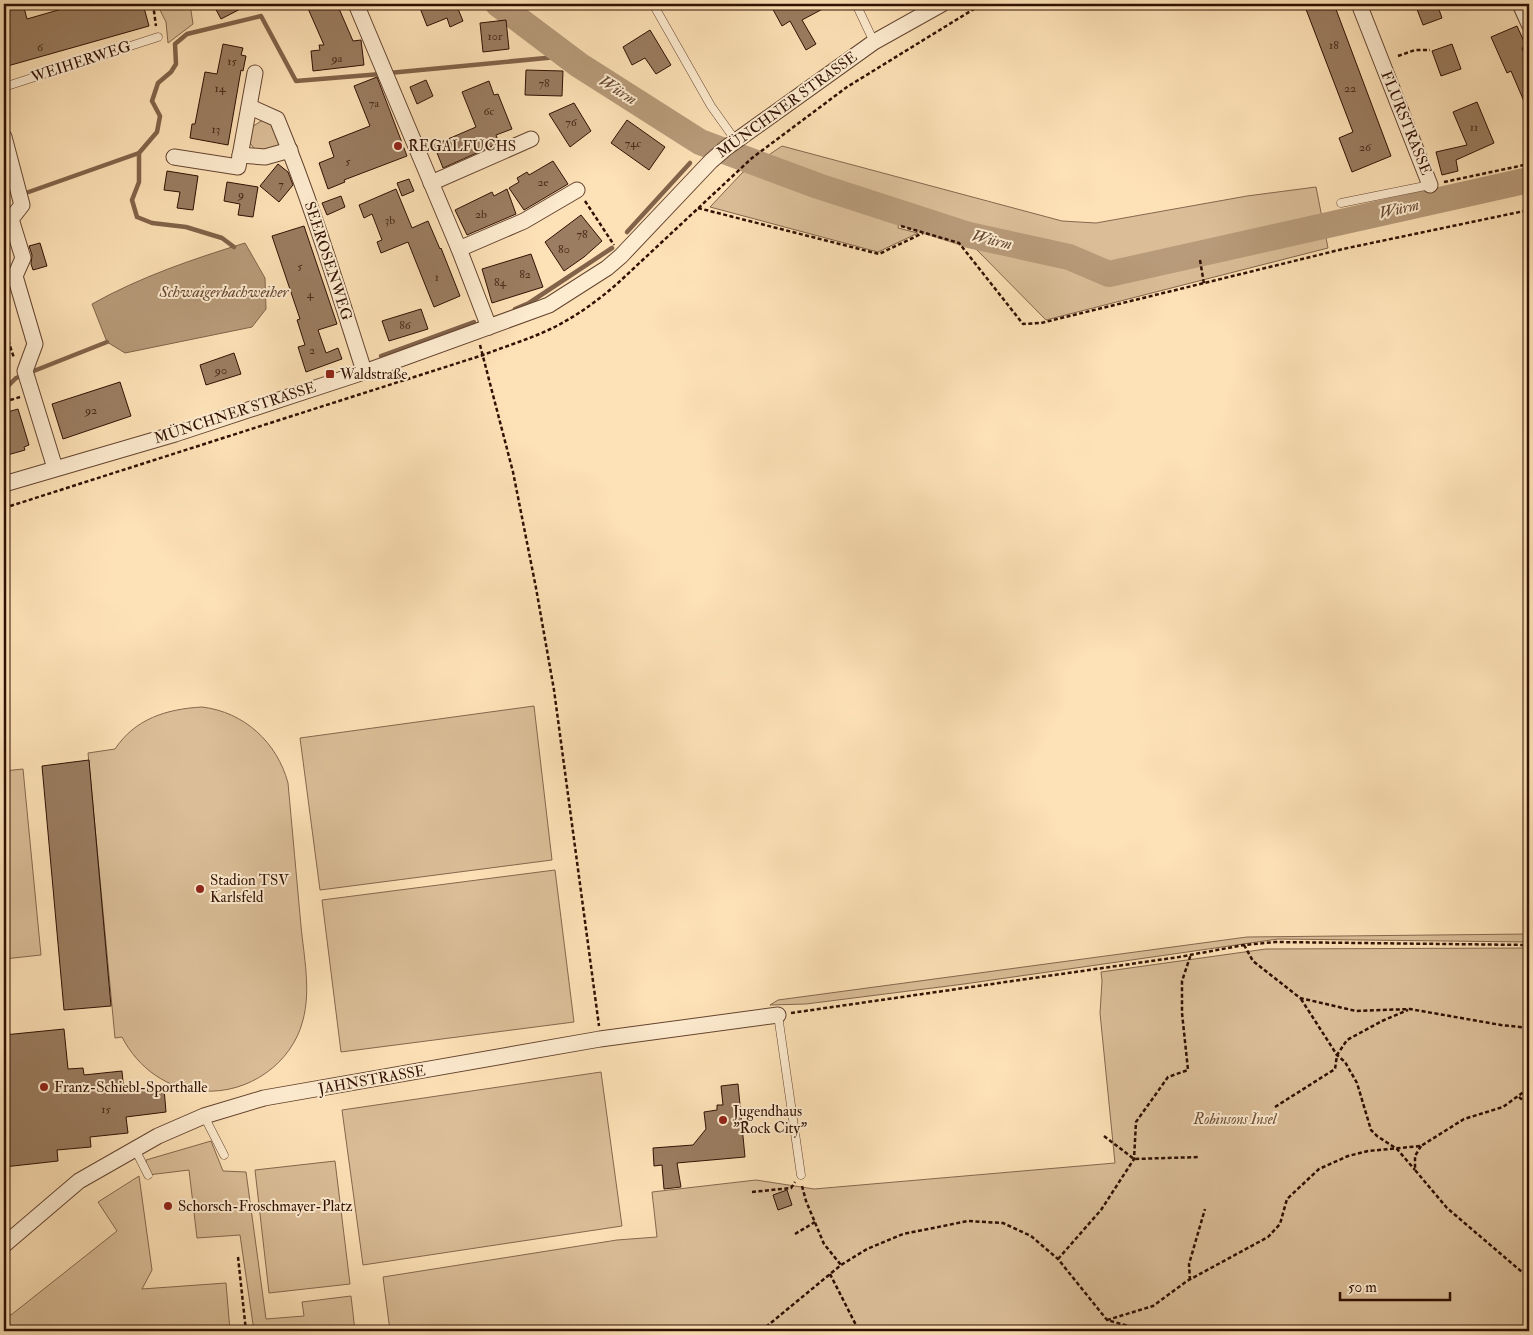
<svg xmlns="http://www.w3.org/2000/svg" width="1533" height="1335" font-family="'IM FELL Double Pica',serif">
<rect width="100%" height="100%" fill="#fee2b7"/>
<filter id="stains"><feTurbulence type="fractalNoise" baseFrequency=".004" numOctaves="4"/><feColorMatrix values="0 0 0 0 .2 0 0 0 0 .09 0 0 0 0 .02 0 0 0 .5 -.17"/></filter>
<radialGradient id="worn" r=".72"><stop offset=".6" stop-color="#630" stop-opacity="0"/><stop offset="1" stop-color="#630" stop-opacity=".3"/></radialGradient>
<g fill="#dbbe98" stroke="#86674e">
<polygon points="157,4 190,4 193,24 168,43 166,22"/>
<polygon points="266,120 271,122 280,144 276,149 256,151 250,143 252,127 261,121"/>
<polygon points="782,146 1062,221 1096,223 1247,196 1316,187 1328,248 1046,320 977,250 961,240 899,222 898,228 918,233 878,252 710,207 742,173"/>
<polygon points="534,706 552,860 320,890 300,738"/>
<path d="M202 707C244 712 277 742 288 783 292 831 297 878 301 926 304 957 311 990 303 1020 292 1064 248 1094 203 1091 168 1090 138 1068 122 1037L115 1038 88 753 115 749C135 719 166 709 202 707Z"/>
<polygon points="23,769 41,955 4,959 4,771"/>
<polygon points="555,870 574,1022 341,1052 322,900"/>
<polygon points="1529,934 1529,942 1278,939 964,984 806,1004 770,1005 778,1000 1247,937"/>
<polygon points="1529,948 1529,1331 390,1331 383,1277 617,1240 657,1237 652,1192 756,1180 814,1189 1115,1163 1100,1013 1102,981 1101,972 1266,949"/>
<polygon points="601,1072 622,1226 363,1265 342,1110"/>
<polygon points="211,1141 223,1171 246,1172 266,1319 304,1316 302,1302 351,1296 355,1331 254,1331 240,1235 197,1238 189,1170 148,1175 146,1160"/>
<polygon points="335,1161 350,1284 269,1293 255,1170"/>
<polygon points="139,1176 152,1270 142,1289 226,1283 230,1331 4,1331 4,1306 11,1315 117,1231 98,1202"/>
</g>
<path fill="#b89b7a" stroke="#82634a" d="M245 243 265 278 266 309 252 327 125 353 107 342 92 304C140 277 193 259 245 243Z"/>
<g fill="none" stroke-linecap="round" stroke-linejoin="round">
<g stroke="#82634a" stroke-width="4.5">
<polyline points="389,73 567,56"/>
<polyline points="706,151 712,147"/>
<polyline points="139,153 139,182 132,200 137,217 152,223 186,227 222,238 234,247"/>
<polyline points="23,194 139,153 157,132 160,116 152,101 158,83 171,72 176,64 175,44 187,34 261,16 296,81 381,74"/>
<polyline points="627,232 690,163"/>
<polyline points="515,309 529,303 612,248"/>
<polyline points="381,356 474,322"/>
<polyline points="4,390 16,378 107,342"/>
</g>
<polyline stroke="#b89b7a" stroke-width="26" points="498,4 579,65 700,142 818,186 969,235 1069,257 1109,274 1529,180"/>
</g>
<g fill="#9b7d61" stroke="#301003">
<polygon points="4,4 23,4 27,19 79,4 143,4 149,26 4,67"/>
<polygon points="213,4 250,4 221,19"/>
<polygon points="306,4 337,4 353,41 361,40 364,65 313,71 311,51 320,50 319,45 324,45"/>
<polygon points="429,4 456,4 463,21 450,27 447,18 427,26 420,8"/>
<polygon points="770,4 832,4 802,20 816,44 806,50 790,21 782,26"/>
<polygon points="1304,4 1334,4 1391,156 1352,172 1339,138 1353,132"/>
<polygon points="1415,4 1437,4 1442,18 1423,25"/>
<polygon points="506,20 509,49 483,52 480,23"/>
<polygon points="1517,26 1526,46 1522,48 1529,65 1529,113 1511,71 1507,73 1491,37"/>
<polygon points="650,30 671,65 656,74 645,58 632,65 623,47"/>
<polygon points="223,44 243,48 241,55 246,56 243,71 241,70 228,145 190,138 192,124 195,124 205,72 217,74"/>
<polygon points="1452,44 1461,69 1441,76 1432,51"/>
<polygon points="526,70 563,71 562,96 525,95"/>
<polygon points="377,77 407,156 344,180 345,182 328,189 319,163 334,157 329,142 370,126 354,86"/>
<polygon points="426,80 433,96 417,104 410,87"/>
<polygon points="489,81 494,95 498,94 512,129 496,135 499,143 443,168 434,145 476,127 462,92"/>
<polygon points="1477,102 1494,143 1456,160 1458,171 1442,175 1436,152 1467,145 1453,112"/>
<polygon points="574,103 591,131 570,147 549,114"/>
<polygon points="627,120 665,147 649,170 611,143"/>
<polygon points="553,161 568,184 524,210 509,188 519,182 517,178 527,172 529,175"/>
<polygon points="278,164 288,172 293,185 279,202 260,186"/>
<polygon points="167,171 198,176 193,210 177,208 180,192 164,190"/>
<polygon points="409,179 414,191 402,196 397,183"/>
<polygon points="227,182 258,187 253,217 238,215 240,204 224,201"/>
<polygon points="396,189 412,228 428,221 440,249 441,248 460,296 434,307 408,242 381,253 377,242 382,240 372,214 364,218 359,205"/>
<polygon points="507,189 516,214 467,235 455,210 492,192 494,196"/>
<polygon points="341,196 345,207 327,215 322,203"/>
<polygon points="581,215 602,241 584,257 564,271 545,242"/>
<polygon points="304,226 337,324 318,330 326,353 338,348 342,359 306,372 298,347 305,345 297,320 300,319 272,236"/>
<polygon points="40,243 47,266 33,270 31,264 32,255 29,246"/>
<polygon points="531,254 543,287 492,303 482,269"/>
<polygon points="421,309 428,329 389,341 382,321"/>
<polygon points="234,353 241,374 206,385 200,365"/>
<polygon points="120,382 131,416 63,439 52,404"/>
<polygon points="18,409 29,445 24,447 25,450 4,456 4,413"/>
<polygon points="89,760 111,1006 64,1010 42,766"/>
<polygon points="64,1029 68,1069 83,1068 84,1075 122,1071 124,1092 164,1088 166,1112 126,1117 128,1133 90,1137 91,1147 57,1150 58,1161 4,1167 4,1035"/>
<polygon points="738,1084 745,1157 677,1163 681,1187 664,1189 662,1165 654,1166 653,1148 693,1145 706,1129 704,1112 717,1110 717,1105 723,1105 721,1086"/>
<polygon points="787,1190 792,1205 778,1210 773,1195"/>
</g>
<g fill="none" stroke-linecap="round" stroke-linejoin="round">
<defs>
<g id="lane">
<polyline points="653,4 711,106 736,141"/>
<polyline points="856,4 874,42"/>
<polyline points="4,87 158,37"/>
<polyline points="1341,203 1430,185"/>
<polyline points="778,1015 801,1175"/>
<polyline points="204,1116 224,1155"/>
<polyline points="135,1149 148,1175"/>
</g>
<g id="street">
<polyline points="356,4 459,249 489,327"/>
<polyline points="1359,4 1430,185"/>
<polyline points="1520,4 1529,24"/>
<path d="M250 107 277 119C311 201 337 287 364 371"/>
<polyline points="4,137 22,205 11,219 23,258 15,276 35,344 25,371 55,468"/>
<polyline points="240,155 265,157 290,150"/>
<polyline points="174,157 238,167 255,73"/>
<polyline points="431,183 531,139"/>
<polyline points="459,249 524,221 577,190"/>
<polyline points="4,484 175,434 370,370 549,305 607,268 621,256 711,161 726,148 874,42 942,4"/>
<polyline points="4,1245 79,1181 158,1136 204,1116 264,1098 600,1039 778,1015"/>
</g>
</defs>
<use href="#lane" stroke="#644430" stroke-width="9"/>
<use href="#street" stroke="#644430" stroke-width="17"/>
<g stroke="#301003" stroke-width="2.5" stroke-dasharray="4 2.5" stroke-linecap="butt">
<polyline points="153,4 156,26"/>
<polyline points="1398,56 1415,50 1430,50"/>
<polyline points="1444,182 1529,164"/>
<polyline points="585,201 614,245"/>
<polyline points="698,208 879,254 923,233"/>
<polyline points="901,226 959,243 1023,324 1041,323 1343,249 1529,210"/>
<polyline points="1200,260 1204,284"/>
<polyline points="4,328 14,358"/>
<polyline points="480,345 513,472 536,588 554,690 599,1026"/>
<polyline points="4,402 20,397"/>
<path d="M4 508 483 355C501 348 520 342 537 335 567 323 594 304 618 283L752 158 847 87 982 4"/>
<polyline points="1244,945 1253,961 1300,998 1356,1011 1410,1009 1501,1025 1529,1028"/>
<polyline points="1301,999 1337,1055 1345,1062 1357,1083 1371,1130 1377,1136 1397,1149 1415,1170"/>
<polyline points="791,1013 1179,957 1244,945 1275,942 1529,945"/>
<polyline points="1519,1097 1529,1106"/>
<polyline points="1275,1107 1335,1069 1337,1055 1347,1040 1382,1021 1408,1010"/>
<polyline points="1104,1136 1134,1159 1200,1157"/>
<polyline points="1421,1146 1415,1156 1415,1170 1447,1208 1529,1278"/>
<polyline points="802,1186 806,1201 824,1244 841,1265"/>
<polyline points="752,1192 791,1188 795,1182"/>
<polyline points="795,1234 815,1222"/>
<polyline points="238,1257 246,1331"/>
<polyline points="1058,1259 1101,1210 1134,1159 1136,1122 1168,1077 1188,1070 1182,1013 1182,981 1191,954"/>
<polyline points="830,1274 859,1331"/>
<polyline points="1190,1280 1189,1264 1205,1209"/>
<polyline points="1107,1320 1153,1306 1187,1281 1268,1237 1280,1224 1287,1199 1319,1169 1348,1156 1368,1151 1421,1146 1464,1119 1503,1107 1529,1088"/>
<polyline points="4,1330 5,1331"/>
<polyline points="761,1331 841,1265 867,1249 903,1234 968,1221 1003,1223 1031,1236 1058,1259 1107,1320 1146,1331"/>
</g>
<use href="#lane" stroke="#feecd0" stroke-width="8"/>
<use href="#street" stroke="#feecd0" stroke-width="15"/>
</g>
<g fill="#8f2418" stroke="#feecd0" stroke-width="2">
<circle cx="398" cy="146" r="5"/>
<rect x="325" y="369" width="10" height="10" rx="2.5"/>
<circle cx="200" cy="889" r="5"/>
<circle cx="44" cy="1087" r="5"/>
<circle cx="723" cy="1120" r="5"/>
<circle cx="168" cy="1206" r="5"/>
</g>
<g text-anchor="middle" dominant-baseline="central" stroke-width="4" stroke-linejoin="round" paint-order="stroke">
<g font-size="12" fill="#4b2b1a">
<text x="495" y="36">10r</text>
<text x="1334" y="45">18</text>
<text x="40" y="47">6</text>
<text x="337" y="58">9a</text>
<text x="232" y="61">15</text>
<text x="544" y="83">78</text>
<text x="220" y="88">14</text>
<text x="1350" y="88">22</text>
<text x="374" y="103">7a</text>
<text x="489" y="111">6c</text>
<text x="571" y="122">76</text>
<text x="1474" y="127">11</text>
<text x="216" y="129">13</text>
<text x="633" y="143">74c</text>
<text x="1365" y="147">26</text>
<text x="348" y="161">5</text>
<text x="543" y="182">2e</text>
<text x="281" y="184">7</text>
<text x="241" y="194">9</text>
<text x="481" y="214">2b</text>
<text x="390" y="220">3b</text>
<text x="582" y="234">78</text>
<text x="564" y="249">80</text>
<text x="300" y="266">5</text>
<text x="525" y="274">82</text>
<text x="437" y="277">1</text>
<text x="500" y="282">84</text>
<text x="310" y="294">4</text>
<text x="405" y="325">86</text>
<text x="312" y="350">2</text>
<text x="221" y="370">90</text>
<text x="91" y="410">92</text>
<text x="106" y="1109">15</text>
</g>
<g font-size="15" fill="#301003" stroke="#feecd0">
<text transform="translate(81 62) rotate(-18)">WEIHERWEG</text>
<text transform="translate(787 105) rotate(-36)">MÜNCHNER STRASSE</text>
<text transform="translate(1406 123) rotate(68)">FLURSTRASSE</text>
<text transform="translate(328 261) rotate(72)">SEEROSENWEG</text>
<text transform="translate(235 413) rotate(-18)">MÜNCHNER STRASSE</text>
<text transform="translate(372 1080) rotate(-10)">JAHNSTRASSE</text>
</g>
<g font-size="15" fill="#301003" stroke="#feecd0" text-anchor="start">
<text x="408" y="146">REGALFUCHS</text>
<text x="340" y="374">Waldstraße</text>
<text x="210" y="880">Stadion TSV<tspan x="210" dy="17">Karlsfeld</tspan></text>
<text x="54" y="1087">Franz-Schiebl-Sporthalle</text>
<text x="733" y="1111">Jugendhaus<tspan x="733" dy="17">"Rock City"</tspan></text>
<text x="178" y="1206">Schorsch-Froschmayer-Platz</text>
</g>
<g font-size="15" font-style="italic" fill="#6c4d37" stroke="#feecd0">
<text x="1235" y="1119">Robinsons Insel</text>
</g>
<g font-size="16" font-style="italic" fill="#664833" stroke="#feecd0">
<text transform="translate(618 90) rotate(32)">Würm</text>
<text transform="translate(1399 209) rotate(-13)">Würm</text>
<text transform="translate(992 240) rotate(13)">Würm</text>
<text x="224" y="292">Schwaigerbachweiher</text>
</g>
</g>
<rect width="1533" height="1335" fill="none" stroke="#fee2b7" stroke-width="20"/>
<rect x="5" y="5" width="1523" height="1325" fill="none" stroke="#301003" stroke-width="2.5"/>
<rect x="10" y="10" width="1513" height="1315" fill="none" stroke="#301003"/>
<path d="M1340 1292v8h110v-8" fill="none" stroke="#301003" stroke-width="2.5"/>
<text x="1348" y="1292" font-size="15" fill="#301003" stroke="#feecd0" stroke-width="4" paint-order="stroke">50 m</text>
<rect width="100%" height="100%" filter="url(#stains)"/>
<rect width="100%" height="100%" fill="url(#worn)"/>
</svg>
